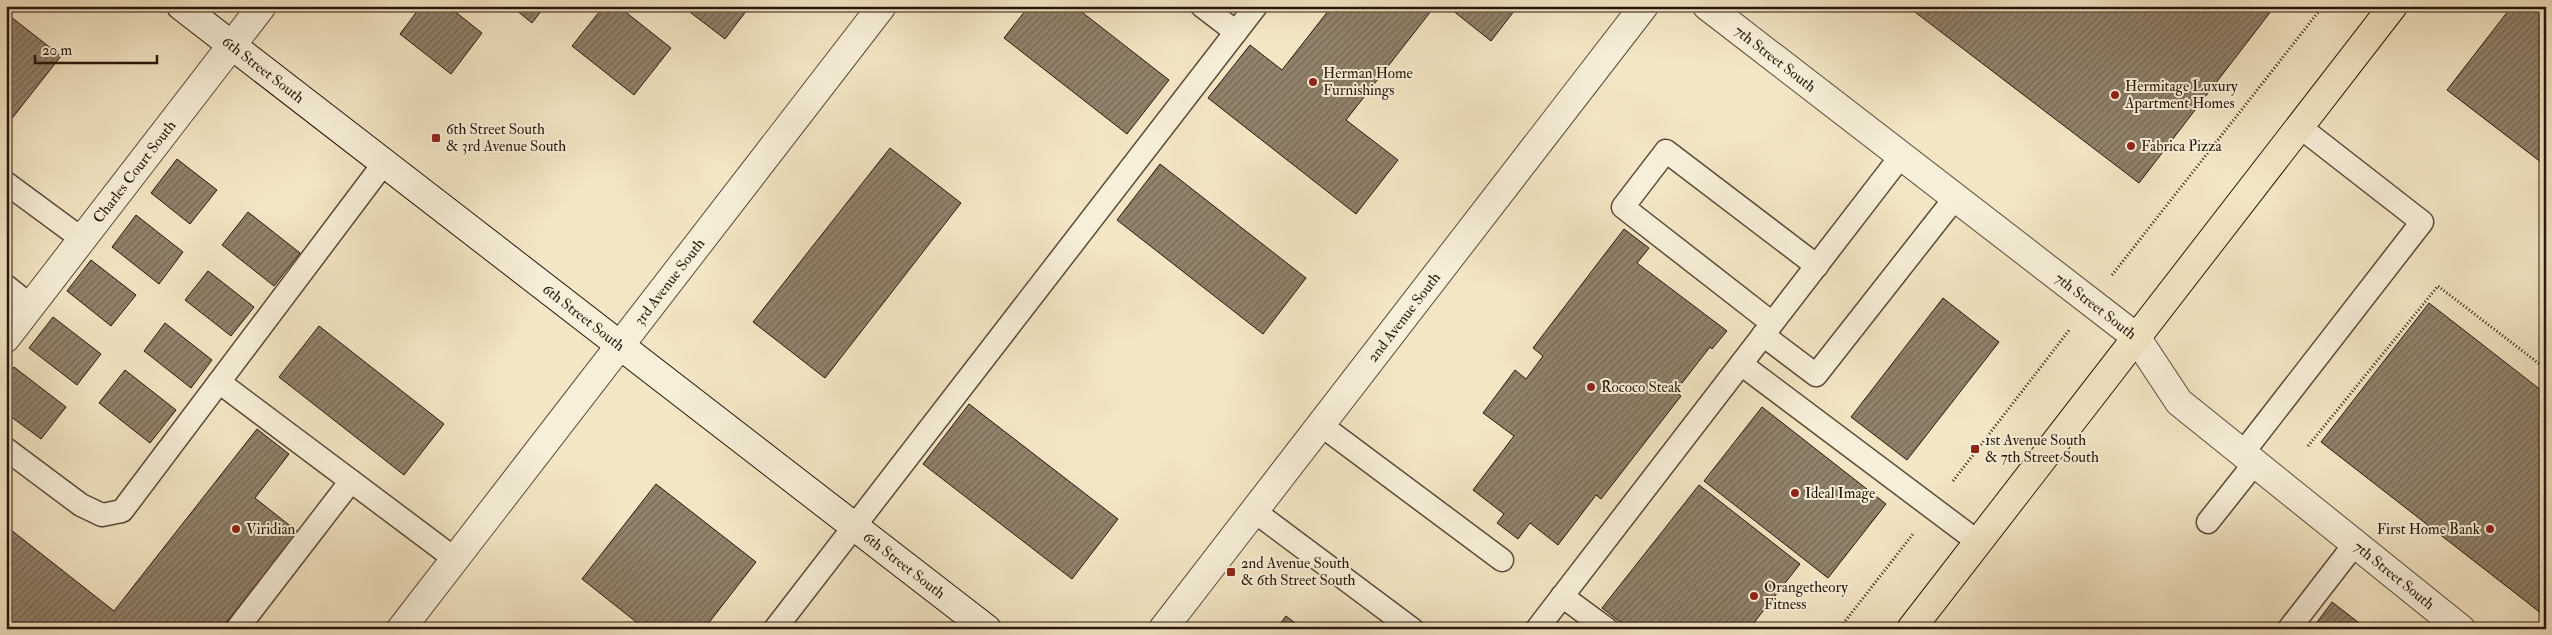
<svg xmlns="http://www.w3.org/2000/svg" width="2552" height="635" font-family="'IM FELL Double Pica',serif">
<defs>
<pattern id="building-hatch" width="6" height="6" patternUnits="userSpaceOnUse" patternTransform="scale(1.25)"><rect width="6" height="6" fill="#91826b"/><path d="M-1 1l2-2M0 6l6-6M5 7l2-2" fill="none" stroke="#766956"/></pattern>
</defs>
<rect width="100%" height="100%" fill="#f3e6c4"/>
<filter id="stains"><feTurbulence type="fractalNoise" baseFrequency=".004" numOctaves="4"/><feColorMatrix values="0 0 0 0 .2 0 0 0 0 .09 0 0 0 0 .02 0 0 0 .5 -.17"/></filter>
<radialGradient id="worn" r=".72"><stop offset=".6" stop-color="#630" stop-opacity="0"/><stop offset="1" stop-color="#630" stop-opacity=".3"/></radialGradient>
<g fill="url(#building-hatch)" stroke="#27160a">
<polygon points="421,6 448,6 482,33 451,74 400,34"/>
<polygon points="511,6 545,6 532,23"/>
<polygon points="604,6 618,6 671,48 634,95 572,46"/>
<polygon points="682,6 750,6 725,39"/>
<polygon points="1029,6 1074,6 1169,80 1127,134 1004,38"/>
<polygon points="1332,6 1435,6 1346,120 1398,160 1356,214 1208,98 1250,45 1282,70"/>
<polygon points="1447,6 1518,6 1491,41"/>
<polygon points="1907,6 2275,6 2139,183"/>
<polygon points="2512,6 2546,6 2546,166 2447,90"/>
<polygon points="6,13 61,56 6,126"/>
<polygon points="890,148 961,203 825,378 753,322"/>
<polygon points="177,159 217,190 190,224 151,193"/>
<polygon points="1160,164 1306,278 1263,334 1117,220"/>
<polygon points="248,212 300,253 274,286 222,245"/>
<polygon points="136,215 183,252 159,284 112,247"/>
<polygon points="1624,229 1649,248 1637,263 1727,331 1712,349 1710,347 1675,392 1681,396 1601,499 1596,495 1558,545 1530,523 1518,539 1497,523 1504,514 1473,490 1514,436 1483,413 1515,370 1526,379 1543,356 1533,348"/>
<polygon points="91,260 136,295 111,326 67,291"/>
<polygon points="208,271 254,307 231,336 185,300"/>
<polygon points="1943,298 1999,342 1907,460 1851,417"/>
<polygon points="2429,303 2546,394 2546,617 2321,442"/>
<polygon points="53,317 101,354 77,385 29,348"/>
<polygon points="165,323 212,360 191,388 144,351"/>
<polygon points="319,326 444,424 404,475 279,377"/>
<polygon points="14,367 66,407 41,439 6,413 6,377"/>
<polygon points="125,370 176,410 150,443 99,403"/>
<polygon points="969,404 1118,519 1072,579 923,464"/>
<polygon points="1762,407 1886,504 1828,578 1704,481"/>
<polygon points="257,429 289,454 255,498 298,532 221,629 6,629 6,526 114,611"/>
<polygon points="656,484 756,562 704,629 645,629 582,579"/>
<polygon points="1699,485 1800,564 1749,629 1629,629 1602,608"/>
<polygon points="2332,602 2367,629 2312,629"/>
<polygon points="1286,616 1303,629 1276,629"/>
</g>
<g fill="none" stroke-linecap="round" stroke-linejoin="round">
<defs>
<g id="lane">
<polyline points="1202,6 1236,32"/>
<polyline points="6,183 82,239"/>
<polyline points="6,286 31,306"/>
<polyline points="1772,323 1623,207 1666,151 1817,266"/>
<polyline points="1763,335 1816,375 1955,198"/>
<polyline points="1741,364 1978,542"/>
<polyline points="219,382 455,559"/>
<polyline points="1321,425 1502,560"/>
<polyline points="6,449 81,505 102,515 122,511 384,163"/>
<polyline points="2242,454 2422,222 2300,127"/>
<polyline points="1254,511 1412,629"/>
<polyline points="2208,522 2254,464"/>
<polyline points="1562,596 1607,629"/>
<polyline points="237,629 351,481"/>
<polyline points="775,629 1256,6"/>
<polyline points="1537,629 1901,156"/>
<polyline points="2289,629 2354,545"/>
</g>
<g id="street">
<path id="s1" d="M1707 6 2136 337 2179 402 2461 629"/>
<path id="s2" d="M6 338 262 6"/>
<path id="s3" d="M401 629 882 6"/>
<path id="s4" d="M1163 629 1644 6"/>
</g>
<g id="secondary">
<path id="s5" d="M181 6 987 629"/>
</g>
<polyline id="primary" points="1911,629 2393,6"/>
</defs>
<use href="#lane" stroke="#5a4a38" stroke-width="25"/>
<use href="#street" stroke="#5a4a38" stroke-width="30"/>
<use href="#secondary" stroke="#27160a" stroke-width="30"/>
<use href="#primary" stroke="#27160a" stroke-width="30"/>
<g stroke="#27160a" stroke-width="3" stroke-dasharray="1 2.5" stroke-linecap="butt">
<polyline points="2112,275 2323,6"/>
<polyline points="2308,446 2438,286 2546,369"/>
<polyline points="1953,481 2070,329"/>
<polyline points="1839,629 1913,534"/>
</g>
<use href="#lane" stroke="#f7efd9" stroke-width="22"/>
<use href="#street" stroke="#f7efd9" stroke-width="28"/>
<use href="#secondary" stroke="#f7efd9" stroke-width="28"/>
<use href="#primary" stroke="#f3e6c4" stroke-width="28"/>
</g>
<g fill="#8f2418" stroke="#f7efd9" stroke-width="2">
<circle cx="1313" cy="82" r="5"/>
<circle cx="2115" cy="95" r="5"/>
<rect x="431" y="133" width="10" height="10" rx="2.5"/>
<circle cx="2131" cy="146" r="5"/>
<circle cx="1591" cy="387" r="5"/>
<rect x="1970" y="444" width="10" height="10" rx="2.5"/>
<circle cx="1795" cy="493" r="5"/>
<circle cx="236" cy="529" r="5"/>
<circle cx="2490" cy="529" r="5"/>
<rect x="1226" y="567" width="10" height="10" rx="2.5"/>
<circle cx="1754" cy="596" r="5"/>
</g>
<g text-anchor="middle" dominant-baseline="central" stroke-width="4" stroke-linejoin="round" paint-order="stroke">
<g font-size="15" fill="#27160a" stroke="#f7efd9">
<text stroke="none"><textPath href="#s1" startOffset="86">7th Street South</textPath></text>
<text stroke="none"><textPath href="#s5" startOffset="104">6th Street South</textPath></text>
<text stroke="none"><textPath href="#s2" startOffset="210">Charles Court South</textPath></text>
<text stroke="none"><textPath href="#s3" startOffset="439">3rd Avenue South</textPath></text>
<text stroke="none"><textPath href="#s1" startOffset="491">7th Street South</textPath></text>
<text stroke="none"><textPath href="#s5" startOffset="509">6th Street South</textPath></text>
<text stroke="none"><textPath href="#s4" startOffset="394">2nd Avenue South</textPath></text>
<text stroke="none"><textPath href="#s5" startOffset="914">6th Street South</textPath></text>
<text stroke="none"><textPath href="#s1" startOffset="896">7th Street South</textPath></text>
</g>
<g font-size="15" fill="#27160a" stroke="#f7efd9" text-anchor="start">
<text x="1323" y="73">Herman Home<tspan x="1323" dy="17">Furnishings</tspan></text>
<text x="2125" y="86">Hermitage Luxury<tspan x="2125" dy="17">Apartment Homes</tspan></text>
<text x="446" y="129">6th Street South<tspan x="446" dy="17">&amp; 3rd Avenue South</tspan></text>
<text x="2141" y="146">Fabrica Pizza</text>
<text x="1601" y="387">Rococo Steak</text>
<text x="1985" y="440">1st Avenue South<tspan x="1985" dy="17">&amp; 7th Street South</tspan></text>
<text x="1805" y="493">Ideal Image</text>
<text x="246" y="529">Viridian</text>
<text x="2480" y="529" text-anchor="end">First Home Bank</text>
<text x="1241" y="563">2nd Avenue South<tspan x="1241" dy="17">&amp; 6th Street South</tspan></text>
<text x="1764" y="587">Orangetheory<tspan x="1764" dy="17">Fitness</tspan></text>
</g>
</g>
<rect width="2552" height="635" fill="none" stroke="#f3e6c4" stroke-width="25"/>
<rect x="8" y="8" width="2537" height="620" fill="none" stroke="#27160a" stroke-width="2.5"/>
<rect x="12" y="12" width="2527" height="610" fill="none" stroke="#27160a"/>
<path d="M35 55v8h122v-8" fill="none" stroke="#27160a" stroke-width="2.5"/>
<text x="42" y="55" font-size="15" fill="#27160a" stroke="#f7efd9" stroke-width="4" paint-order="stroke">20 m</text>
<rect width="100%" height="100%" filter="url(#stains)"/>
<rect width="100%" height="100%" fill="url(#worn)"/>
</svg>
